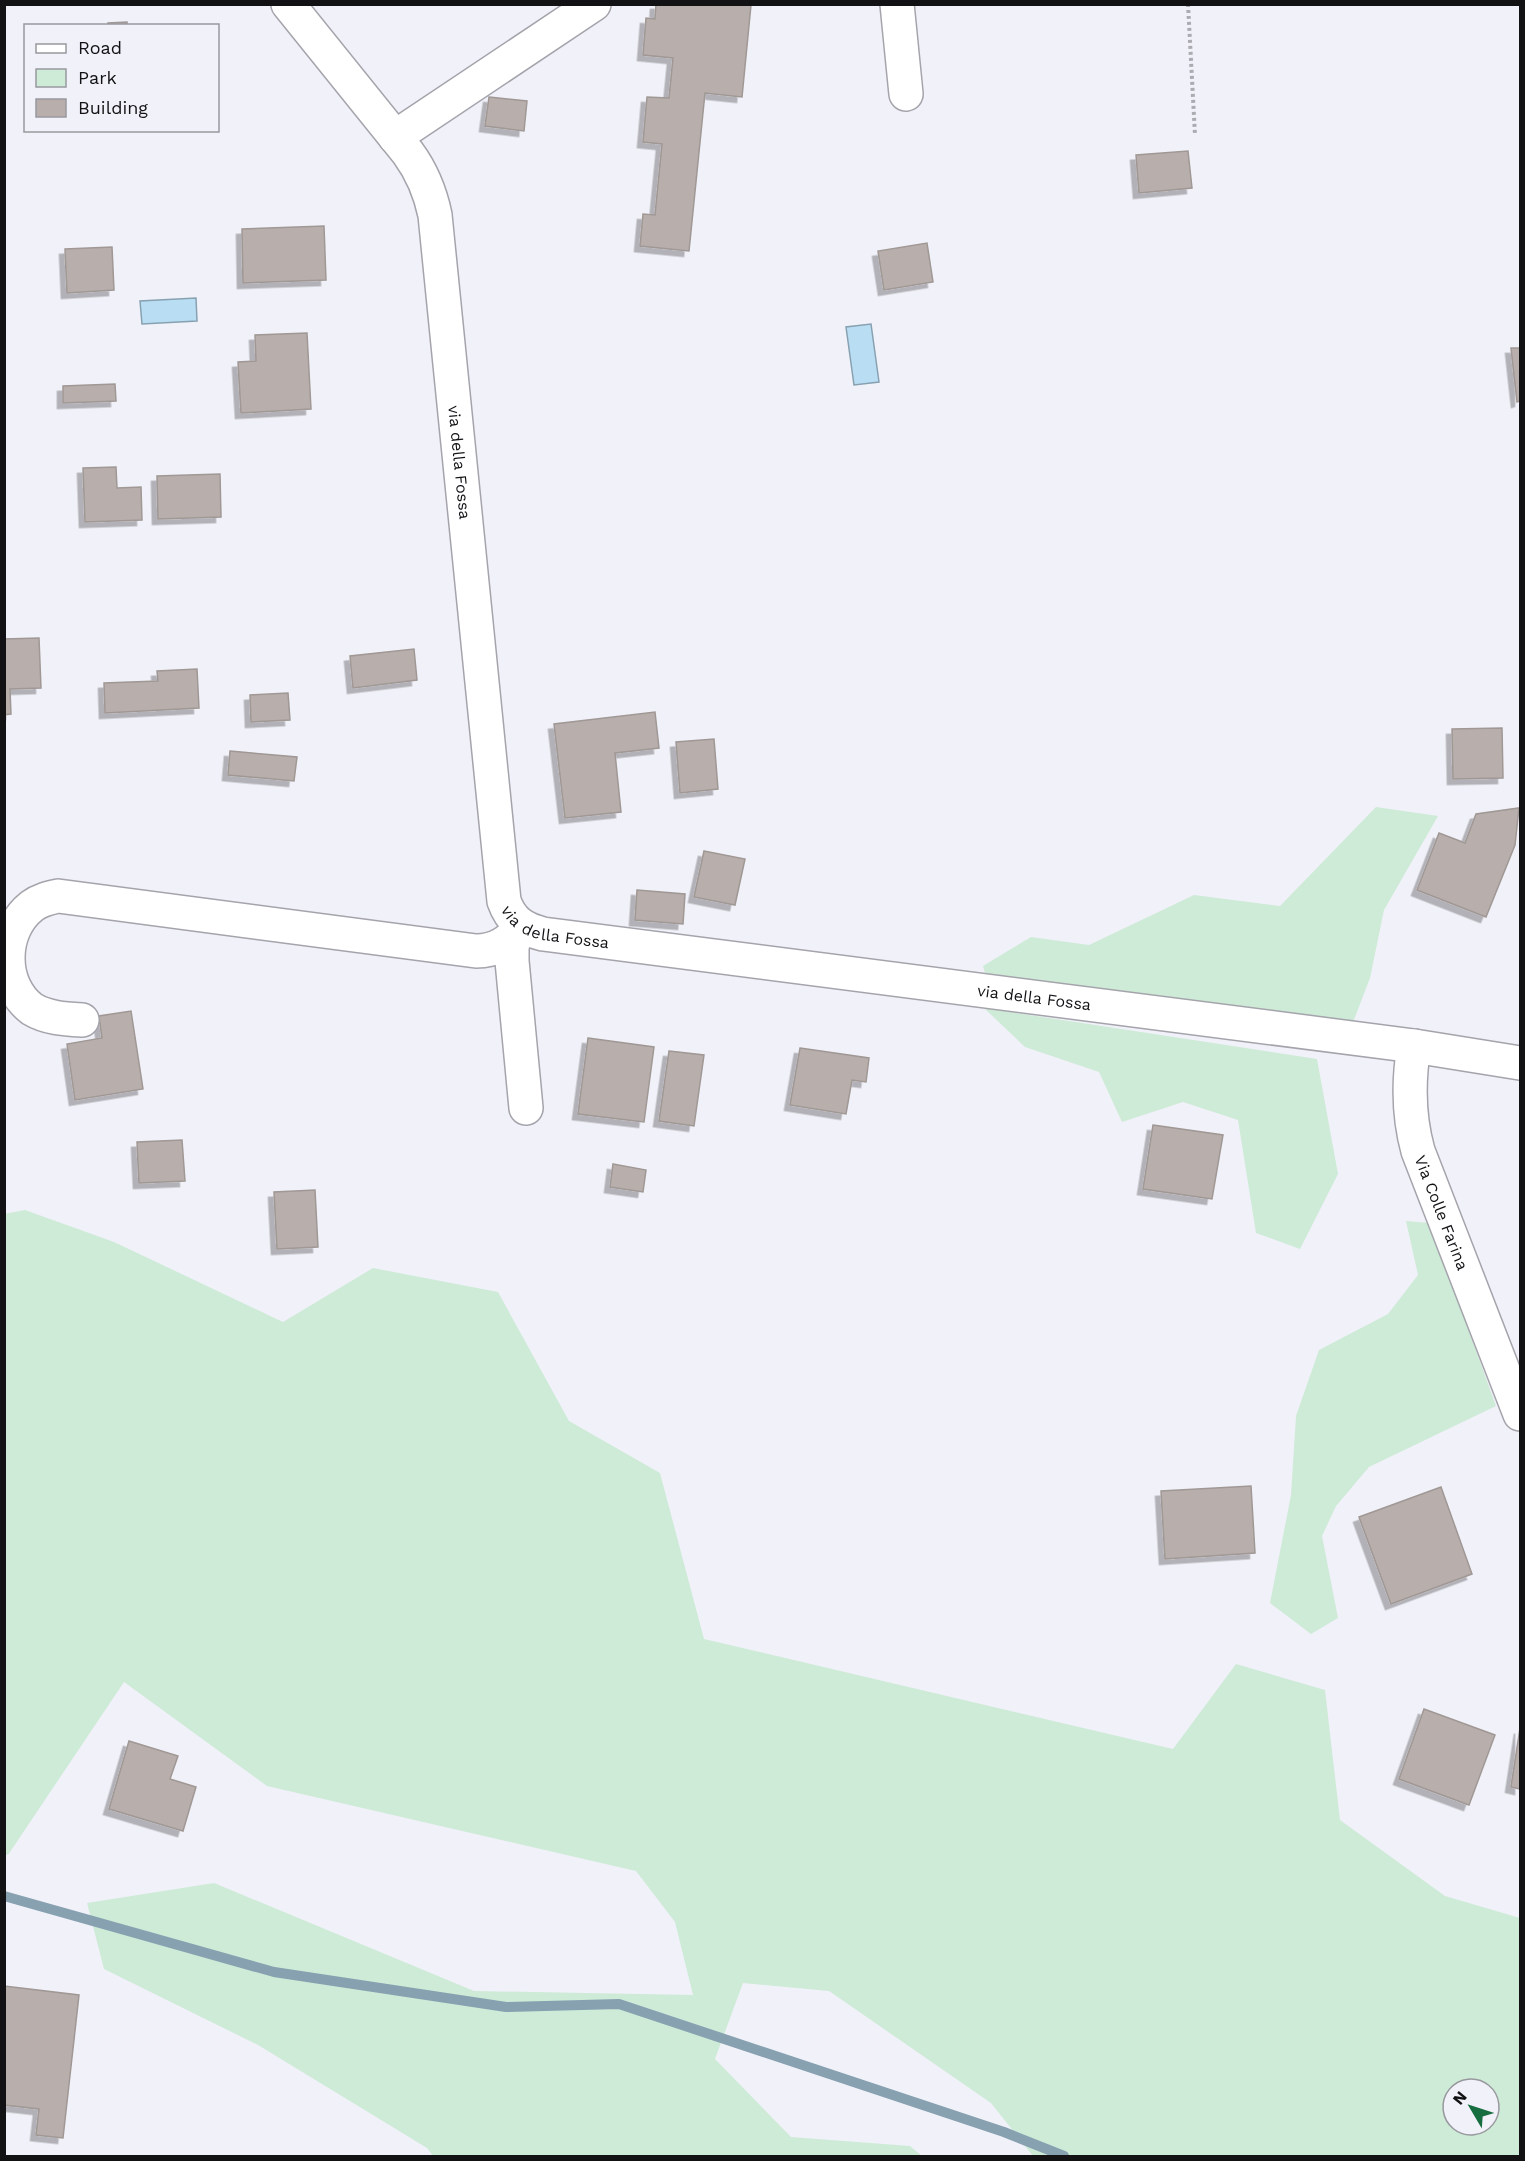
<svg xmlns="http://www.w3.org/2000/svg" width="1525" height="2161" font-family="'Work Sans',sans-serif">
<defs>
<filter id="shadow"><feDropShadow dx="-5.5" dy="5.5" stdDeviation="0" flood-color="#0004"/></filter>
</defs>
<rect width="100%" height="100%" fill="#f1f1f9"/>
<g fill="#ceebd7" fill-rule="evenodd">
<polygon points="1376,807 1438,816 1384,910 1370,978 1352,1025 987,980 983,966 1031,937 1089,945 1194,895 1280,906"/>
<polygon points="984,1008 1317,1059 1338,1174 1300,1249 1256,1233 1238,1120 1183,1102 1122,1122 1099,1072 1025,1047"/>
<path d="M25 1210 114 1242 283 1322 373 1268 498 1292 569 1421 660 1473 704 1639 1173 1749 1236 1664 1325 1690 1340 1820 1445 1896 1520 1918V2156H1033L991 2103 829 1991 743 1983 715 2059 791 2137 910 2146 922 2156H433L427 2148 258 2045 104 1969 87 1903 214 1883 474 1991 693 1995 675 1922 636 1871 267 1786 124 1682 8 1855 5 1854 4 1214ZM1453 2089H1489V2125H1453Z"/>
<polygon points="1406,1221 1430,1223 1496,1406 1369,1467 1336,1506 1322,1536 1338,1618 1311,1634 1270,1603 1291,1495 1296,1416 1319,1350 1388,1314 1418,1275"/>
</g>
<g fill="#b9def4" stroke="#87a1b1" stroke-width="1.5">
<polygon points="196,298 197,321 142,324 140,301"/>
<polygon points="871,324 879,382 854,385 846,327"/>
</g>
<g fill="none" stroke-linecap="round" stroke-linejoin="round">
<polyline stroke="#87a1b1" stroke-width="10" points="4,1896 274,1972 506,2007 619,2004 1004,2132 1064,2156"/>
</g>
<g fill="#b8afad" stroke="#a09895" stroke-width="1.5" filter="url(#shadow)">
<polygon points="656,4 751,5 742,97 705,93 689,251 640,246 643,214 655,215 662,144 643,142 647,97 669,98 673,58 643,55 646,18 655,19"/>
<polygon points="127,22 127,26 108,26 108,23"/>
<polygon points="489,97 527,101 524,131 485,126"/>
<polygon points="1188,151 1192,188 1139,193 1136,155"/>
<polygon points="324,226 326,280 243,283 242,229"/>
<polygon points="927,243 933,282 884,290 878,251"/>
<polygon points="112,247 114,290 67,293 65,249"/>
<polygon points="307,333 311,409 241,413 238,362 256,361 255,335"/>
<polygon points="1511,348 1520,348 1520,401 1517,402"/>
<polygon points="115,384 116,401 63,403 63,386"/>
<polygon points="116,467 117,488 141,487 142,520 85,522 83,468"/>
<polygon points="220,474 221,517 158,519 157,476"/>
<polygon points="39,638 41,688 10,689 11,714 4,715 4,639"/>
<polygon points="414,649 417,680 353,688 350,656"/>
<polygon points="197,669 199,708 105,713 104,683 158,681 157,671"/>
<polygon points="288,693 290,720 251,722 250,695"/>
<polygon points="655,712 659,748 615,753 621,812 565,818 554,724"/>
<polygon points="1502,728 1503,778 1453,779 1452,729"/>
<polygon points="714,739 718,789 680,793 676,742"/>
<polygon points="230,751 297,757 294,781 228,775"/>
<polygon points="1519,808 1515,845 1486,917 1417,890 1439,833 1465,843 1476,814"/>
<polygon points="704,851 745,859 735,905 694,897"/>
<polygon points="637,890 685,894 683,924 635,920"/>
<polygon points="131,1011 143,1089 75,1100 67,1044 102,1038 99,1016"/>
<polygon points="588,1038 654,1047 644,1122 578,1114"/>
<polygon points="800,1048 869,1058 866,1082 852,1080 846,1114 790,1105"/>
<polygon points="669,1051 704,1055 694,1126 659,1121"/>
<polygon points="1153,1125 1223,1135 1212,1199 1143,1189"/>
<polygon points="182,1140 185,1181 139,1183 137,1142"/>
<polygon points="613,1164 646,1170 643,1192 610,1187"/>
<polygon points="315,1190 318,1247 277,1249 274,1192"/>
<polygon points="1251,1486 1255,1553 1165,1559 1161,1491"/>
<polygon points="1441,1487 1472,1574 1391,1604 1359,1517"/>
<polygon points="1424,1709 1495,1735 1469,1805 1399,1779"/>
<polygon points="1520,1728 1520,1789 1511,1787"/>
<polygon points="129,1741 178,1756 170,1779 196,1787 183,1831 109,1809"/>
<polygon points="4,1986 79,1995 63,2138 36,2135 39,2109 4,2105"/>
</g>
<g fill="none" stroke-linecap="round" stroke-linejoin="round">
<defs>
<g id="minor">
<path id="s1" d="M288 4 408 153C422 172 430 191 435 215L504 901C511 921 523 929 543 934L1414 1046 1520 1063"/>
<polyline points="897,4 906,94"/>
<polyline points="395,137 594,4"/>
<polyline points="516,933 512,947 512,961 526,1108"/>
<path d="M82 1020C64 1019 47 1018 32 1009 0 985 0 931 32 906 40 900 49 898 58 896L476 951C497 951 508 942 522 927"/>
<path id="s2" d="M1414 1046C1408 1082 1408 1115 1418 1151L1520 1414"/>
</g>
</defs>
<use href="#minor" stroke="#a5a4ac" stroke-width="36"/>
<polyline stroke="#ababb1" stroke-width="4" stroke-dasharray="3 3" stroke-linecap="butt" points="1188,4 1195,135"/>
<use href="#minor" stroke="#fff" stroke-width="33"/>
</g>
<g text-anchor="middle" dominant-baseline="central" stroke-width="4.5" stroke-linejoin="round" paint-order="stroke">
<g font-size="16" fill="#121215" stroke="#f1f1f9">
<text stroke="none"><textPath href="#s1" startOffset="508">via della Fossa</textPath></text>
<text stroke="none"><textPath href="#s1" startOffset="1012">via della Fossa</textPath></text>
<text stroke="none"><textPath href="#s1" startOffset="1498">via della Fossa</textPath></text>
<text stroke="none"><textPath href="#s2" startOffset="172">Via Colle Farina</textPath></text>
</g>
</g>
<rect width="1525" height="2161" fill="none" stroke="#121215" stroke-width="12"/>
<rect x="24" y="24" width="195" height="108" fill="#f1f1f9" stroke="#98989e" stroke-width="1.5"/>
<rect x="36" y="44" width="30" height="9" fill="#ffffff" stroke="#98989e" stroke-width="1.5"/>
<text x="78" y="54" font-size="18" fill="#121215">Road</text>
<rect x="36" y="69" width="30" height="18" fill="#ceebd7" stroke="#98989e" stroke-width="1.5"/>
<text x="78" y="84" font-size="18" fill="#121215">Park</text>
<rect x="36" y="99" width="30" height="18" fill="#b8afad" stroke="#98989e" stroke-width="1.5"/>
<text x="78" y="114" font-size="18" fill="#121215">Building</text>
<g transform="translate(1471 2107) rotate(309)"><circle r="28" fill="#f1f1f9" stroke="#98989e" stroke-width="1.5"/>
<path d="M0-4.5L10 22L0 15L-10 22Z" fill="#166d3f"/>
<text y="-9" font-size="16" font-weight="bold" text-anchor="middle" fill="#121215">N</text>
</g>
</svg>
